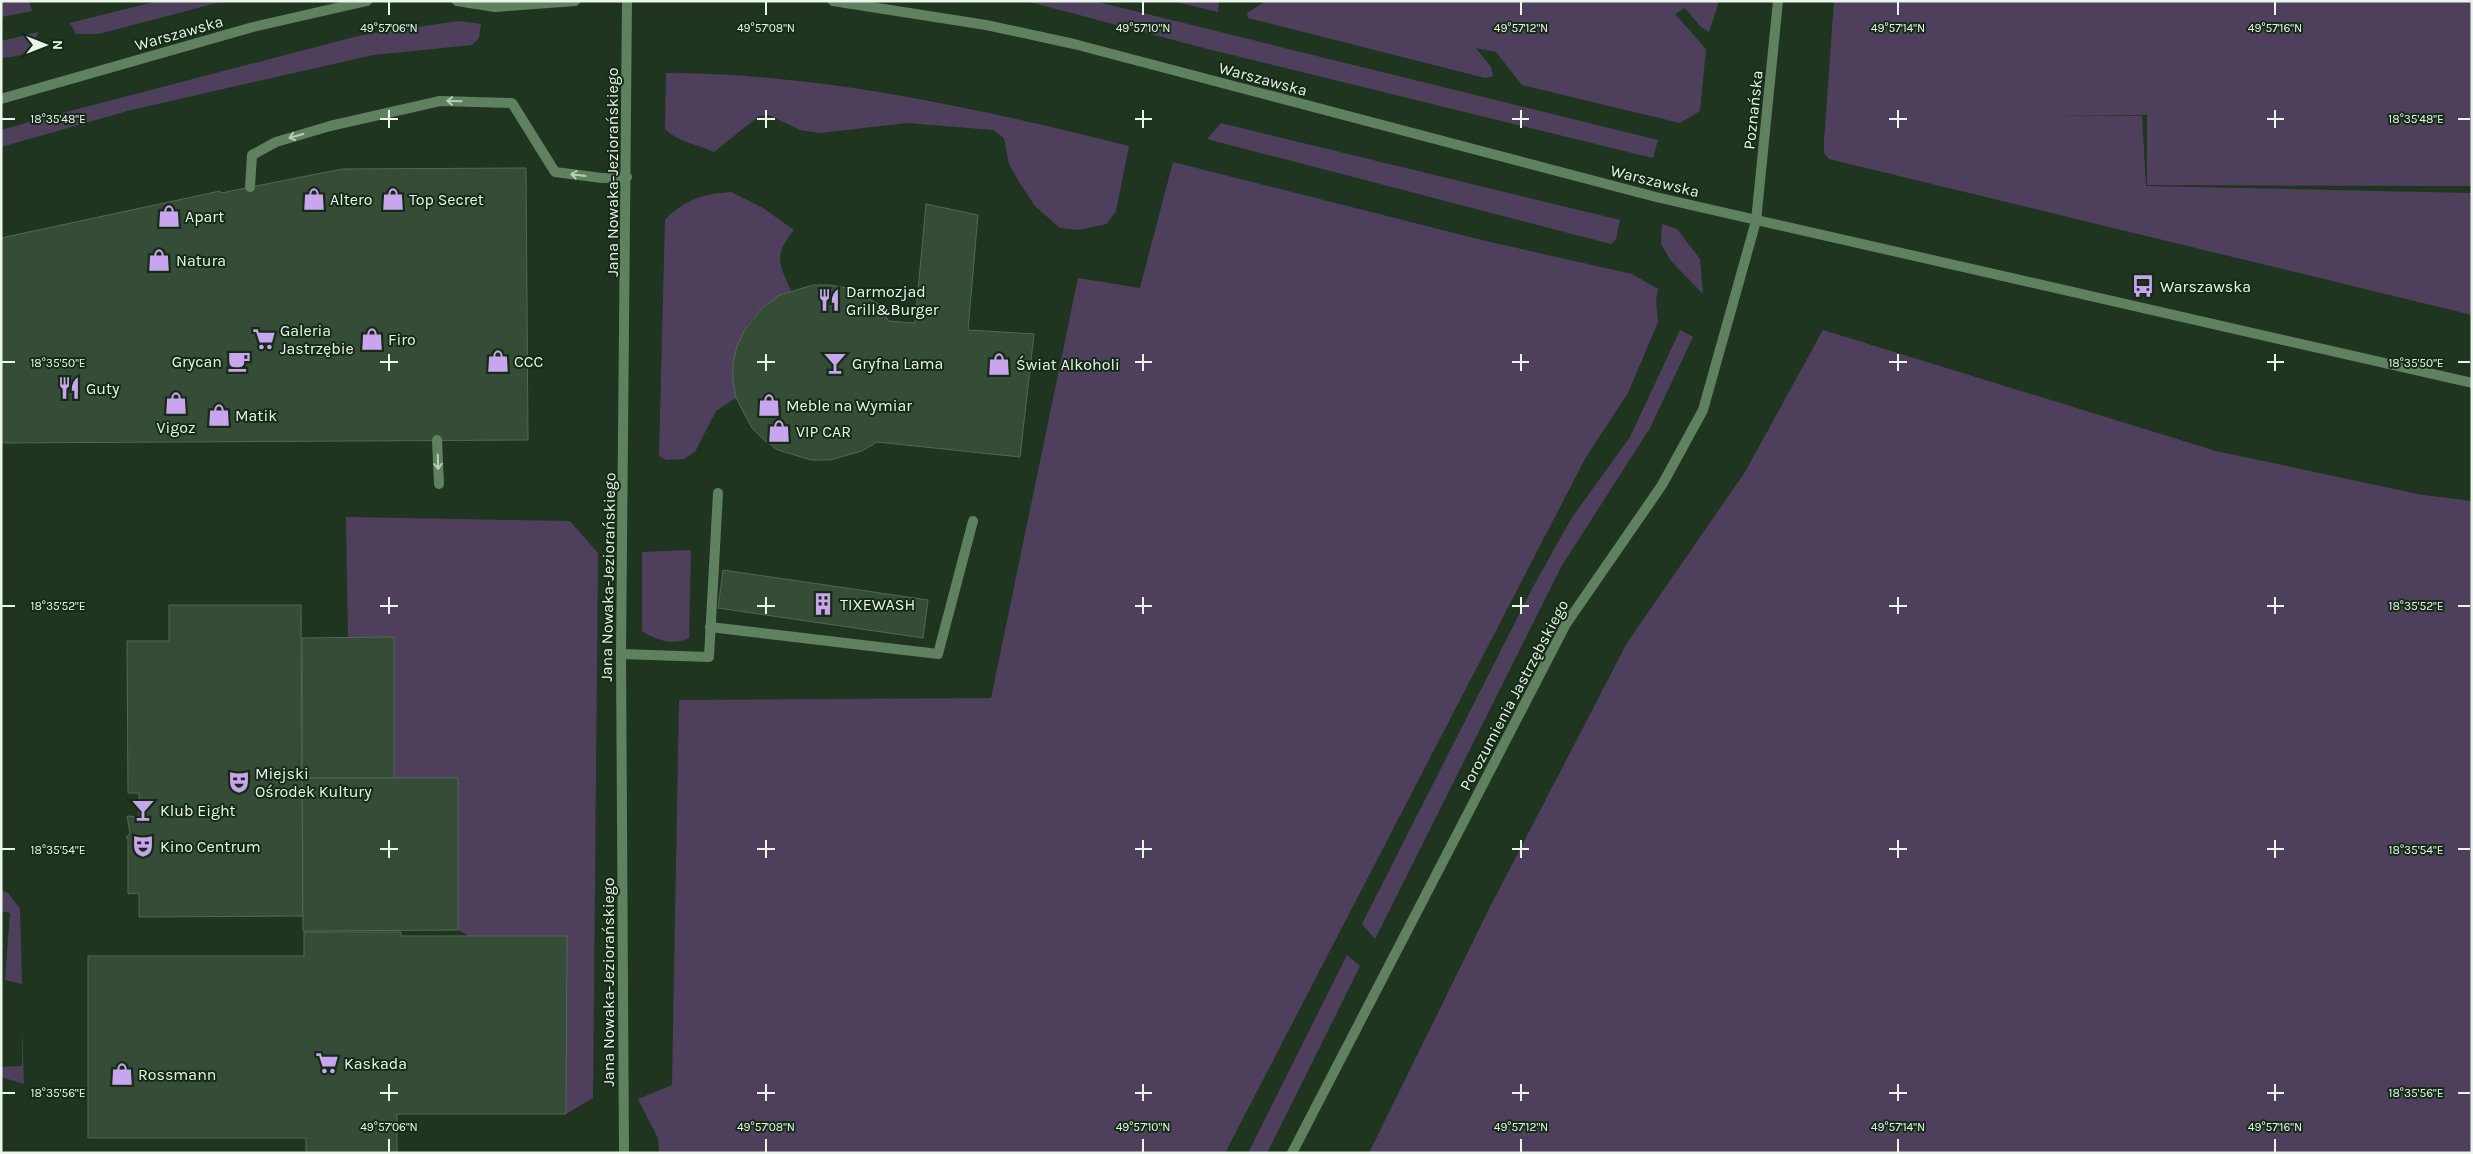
<svg xmlns="http://www.w3.org/2000/svg" width="2473" height="1154" font-family="Karla,sans-serif">
<rect width="100%" height="100%" fill="#1f3520"/>
<g fill="#4e405d">
<polygon points="1,1 29,1 32,11 1,17"/>
<polygon points="158,1 224,1 99,34 76,34 70,23"/>
<polygon points="1026,1 1094,1 1658,140 1653,158 1200,47"/>
<polygon points="1172,1 1219,1 1218,12"/>
<polygon points="1266,1 1719,1 1709,32 1700,26 1685,8 1675,14 1706,49 1700,111 1680,123 1522,85 1496,52 1476,48 1491,67 1493,76 1485,78 1248,18 1247,13"/>
<polygon points="1834,1 2472,1 2472,186 2147,185 2147,115 2052,115 2142,116 2146,186 2472,193 2472,315 1829,159 1824,153 1824,142"/>
<polygon points="459,21 481,24 479,38 472,45 373,55 131,110 1,147 1,130 51,116 362,35"/>
<path d="M38 32C32 54 23 56 1 58V41Z"/>
<path d="M666 73C821 73 980 109 1129 146L1116 211 1107 224 1078 230 1060 228 1035 206 1021 185 1009 164 1004 138 993 130 907 123 820 133 800 130 769 115 759 116 714 152C697 144 678 142 665 129Z"/>
<polygon points="1221,123 1620,220 1616,239 1611,244 1207,139"/>
<polygon points="1173,162 1490,242 1632,274 1658,289 1656,300 1658,322 1628,393 1586,457 1225,1153 659,1153 658,1138 638,1099 672,1085 679,700 991,698 1078,278 1140,288"/>
<path d="M731 192 763 208 794 230C773 255 779 264 791 291 746 307 727 353 736 398L716 411 695 452 684 459 666 460 659 456 665 220C685 199 703 194 731 192Z"/>
<polygon points="1662,224 1677,229 1700,259 1703,294 1671,261 1661,244"/>
<polygon points="1680,330 1693,337 1650,428 1561,567 1375,939 1362,924 1533,587 1571,519 1630,437"/>
<polygon points="1823,330 2216,451 2423,495 2472,501 2472,1153 1369,1153 1490,907 1627,643 1745,472"/>
<polygon points="346,517 570,521 598,553 593,1098 566,1114 567,936 469,936 458,930 458,778 394,778 394,638 348,637"/>
<path d="M691 550 689 638C673 646 656 640 642 631V552Z"/>
<polygon points="1,890 8,893 20,909 22,984 5,980 10,913 1,911"/>
<polygon points="1347,955 1360,966 1267,1153 1248,1153"/>
<polygon points="22,1026 24,1084 1,1077 1,1067 22,1066"/>
</g>
<g fill="#354c36" stroke="#516952">
<polygon points="526,168 528,440 1,443 1,238 220,191 221,193 342,169"/>
<polygon points="926,204 978,215 968,330 1034,334 1020,457 877,442 862,451 830,460 811,460 778,450 765,441 752,428 736,398 733,381 733,363 737,346 744,331 761,309 780,295 813,285 831,285 847,288 881,305 888,321 915,323"/>
<polygon points="723,570 928,600 923,638 718,608"/>
<polygon points="169,605 301,605 303,916 139,917 139,893 128,894 128,838 126,838 130,833 127,816 139,817 139,793 128,793 127,641 169,641"/>
<polygon points="394,637 394,778 302,778 302,638"/>
<polygon points="302,778 458,778 458,930 303,931"/>
<polygon points="304,932 401,932 401,936 567,936 566,1114 397,1114 397,1153 306,1153 306,1138 88,1138 88,956 304,956"/>
</g>
<g fill="none" stroke-linecap="round" stroke-linejoin="round">
<g stroke="#5f8160" stroke-width="10">
<polyline points="250,187 252,155 276,142 330,126 440,101 512,103 555,172 602,178 627,177"/>
<polyline points="437,440 439,484"/>
<polyline points="710,627 938,654 973,521"/>
<polyline points="621,654 709,657 718,493"/>
</g>
<g stroke="#5f8160" stroke-width="10">
<polyline points="1756,221 1778,1"/>
<polyline points="624,1153 621,654 627,1"/>
</g>
<g stroke="#5f8160" stroke-width="10">
<polyline points="457,1 495,7 575,1"/>
<polyline points="833,1 986,25 1074,44 1656,197 2472,383"/>
<polyline points="1,99 253,27 367,1"/>
<polyline points="1292,1153 1566,624 1662,485 1703,410 1756,221"/>
</g>
</g>
<defs><path id="oneway-shaft" d="M-6 0H5M1.5-3L5.5 0L1.5 3" fill="none" stroke-width="1.6" stroke-linecap="round" stroke-linejoin="round" transform="scale(1.25)"/></defs>
<g stroke="#b9cdb9">
<use href="#oneway-shaft" transform="translate(454 101) rotate(-178)"/>
<use href="#oneway-shaft" transform="translate(296 136) rotate(164)"/>
<use href="#oneway-shaft" transform="translate(578 175) rotate(-173)"/>
<use href="#oneway-shaft" transform="translate(438 462) rotate(88)"/>
</g>
<path fill="none" stroke="#e9f6e9" stroke-width="2" d="M389 2V15M766 2V15M1143 2V15M1521 2V15M1898 2V15M2275 2V15M389 110V128M766 110V128M1143 110V128M1521 110V128M1898 110V128M2275 110V128M2 119H15M380 119H398M757 119H775M1135 119H1152M1512 119H1529M1889 119H1907M2267 119H2284M2458 119H2470M389 354V371M766 354V371M1143 354V371M1521 354V371M1898 354V371M2275 354V371M2 362H15M380 362H398M757 362H775M1135 362H1152M1512 362H1529M1889 362H1907M2267 362H2284M2458 362H2470M389 597V614M766 597V614M1143 597V614M1521 597V614M1898 597V614M2275 597V614M2 606H15M380 606H398M757 606H775M1135 606H1152M1512 606H1529M1889 606H1907M2267 606H2284M2458 606H2470M389 840V858M766 840V858M1143 840V858M1521 840V858M1898 840V858M2275 840V858M2 849H15M380 849H398M757 849H775M1135 849H1152M1512 849H1529M1889 849H1907M2267 849H2284M2458 849H2470M389 1084V1101M766 1084V1101M1143 1084V1101M1521 1084V1101M1898 1084V1101M2275 1084V1101M2 1093H15M380 1093H398M757 1093H775M1135 1093H1152M1512 1093H1529M1889 1093H1907M2267 1093H2284M2458 1093H2470M389 1139V1152M766 1139V1152M1143 1139V1152M1521 1139V1152M1898 1139V1152M2275 1139V1152"/>
<defs>
<symbol id="shop-bare" viewBox="-9 -9 18 18"><path d="M-5-2.5h2.3a2.7 3.5 0 0 1 5.4 0H5L5.5 6h-11ZM-1.5-2.5h3a1.5 2.3 0 0 0-3 0Z" fill="#c9a5ee" stroke="#152b17" stroke-width="2.5" paint-order="stroke"/></symbol>
<symbol id="bus-bare" viewBox="-9 -9 18 18"><path d="M-5-6H5V4H4V6H2V4H-2V6H-4V4H-5ZM-3.5-4V0h7V-4ZM-3.5 1.2v1.5H-2V1.2ZM2 1.2v1.5H3.5V1.2Z" fill="#c9a5ee" stroke="#152b17" stroke-width="2.5" paint-order="stroke"/></symbol>
<symbol id="restaurant-bare" viewBox="-9 -9 18 18"><path d="M-5-6h1v4h1v-4h1v4h1v-4h1v5L-1.5 .5V6h-2V.5L-5-1ZM5-6V6H3V1.5H1.5Q1.5-4 5-6Z" fill="#c9a5ee" stroke="#152b17" stroke-width="2.5" paint-order="stroke"/></symbol>
<symbol id="supermarket-bare" viewBox="-9 -9 18 18"><path d="M-6-5.5h2.5l.6 2H6L4.5 2H-2.5L-4.4-4H-6ZM-1.5 3.2a1.3 1.3 0 1 0 .1 0ZM3 3.2a1.3 1.3 0 1 0 .1 0Z" fill="#c9a5ee" stroke="#152b17" stroke-width="2.5" paint-order="stroke"/></symbol>
<symbol id="cafe-bare" viewBox="-9 -9 18 18"><path d="M-5.5-4.5H6V0H3Q3 3.5 0 3.5H-2.5Q-5.5 3.5-5.5 0ZM3-3.2v2h1.7v-2ZM-6 4.5H4V6H-6Z" fill="#c9a5ee" stroke="#152b17" stroke-width="2.5" paint-order="stroke"/></symbol>
<symbol id="bar-bare" viewBox="-9 -9 18 18"><path d="M-6-5H6L.8 .8V4.5H3.5V6h-7V4.5H-.8V.8Z" fill="#c9a5ee" stroke="#152b17" stroke-width="2.5" paint-order="stroke"/></symbol>
<symbol id="building-bare" viewBox="-9 -9 18 18"><path d="M-4-6H4V6H1V3H-1V6H-4ZM-2.5-4.3h1.7v1.8h-1.7ZM.8-4.3h1.7v1.8H.8ZM-2.5-1h1.7V.8h-1.7ZM.8-1h1.7V.8H.8Z" fill="#c9a5ee" stroke="#152b17" stroke-width="2.5" paint-order="stroke"/></symbol>
<symbol id="theatre-bare" viewBox="-9 -9 18 18"><path d="M-5-5.5Q0-4 5-5.5V0Q5 5 0 6Q-5 5-5 0ZM-3.3-2.5H-1v1.5H-3.3ZM1-2.5H3.3v1.5H1ZM-2.8 1Q0 5.5 2.8 1Z" fill="#c9a5ee" stroke="#152b17" stroke-width="2.5" paint-order="stroke"/></symbol>
</defs>
<g fill-rule="evenodd">
<use href="#shop-bare" x="298" y="183" width="32" height="32"/>
<use href="#shop-bare" x="377" y="183" width="32" height="32"/>
<use href="#shop-bare" x="153" y="200" width="32" height="32"/>
<use href="#shop-bare" x="143" y="244" width="32" height="32"/>
<use href="#bus-bare" x="2127" y="270" width="32" height="32"/>
<use href="#restaurant-bare" x="813" y="284" width="32" height="32"/>
<use href="#supermarket-bare" x="248" y="323" width="32" height="32"/>
<use href="#shop-bare" x="356" y="323" width="32" height="32"/>
<use href="#cafe-bare" x="223" y="345" width="32" height="32"/>
<use href="#shop-bare" x="482" y="345" width="32" height="32"/>
<use href="#bar-bare" x="819" y="347" width="32" height="32"/>
<use href="#shop-bare" x="983" y="348" width="32" height="32"/>
<use href="#restaurant-bare" x="53" y="372" width="32" height="32"/>
<use href="#shop-bare" x="160" y="387" width="32" height="32"/>
<use href="#shop-bare" x="753" y="389" width="32" height="32"/>
<use href="#shop-bare" x="203" y="399" width="32" height="32"/>
<use href="#shop-bare" x="763" y="415" width="32" height="32"/>
<use href="#building-bare" x="807" y="588" width="32" height="32"/>
<use href="#theatre-bare" x="223" y="766" width="32" height="32"/>
<use href="#bar-bare" x="127" y="794" width="32" height="32"/>
<use href="#theatre-bare" x="127" y="830" width="32" height="32"/>
<use href="#supermarket-bare" x="311" y="1047" width="32" height="32"/>
<use href="#shop-bare" x="106" y="1058" width="32" height="32"/>
</g>
<g text-anchor="middle" dominant-baseline="central" stroke-width="4" stroke-linejoin="round" paint-order="stroke">
<g font-size="16" fill="#e9f6e9" stroke="#152b17">
<text transform="translate(179 33) rotate(-16)">Warszawska</text>
<text transform="translate(1263 79) rotate(15)">Warszawska</text>
<text transform="translate(1753 110) rotate(-84)">Poznańska</text>
<text transform="translate(612 172) rotate(-90)">Jana Nowaka-Jeziorańskiego</text>
<text transform="translate(1655 181) rotate(14)">Warszawska</text>
<text transform="translate(608 577) rotate(-89)">Jana Nowaka-Jeziorańskiego</text>
<text transform="translate(1514 695) rotate(-62)">Porozumienia Jastrzębskiego</text>
<text transform="translate(608 982) rotate(-90)">Jana Nowaka-Jeziorańskiego</text>
</g>
<g font-size="16" fill="#e9f6e9" stroke="#152b17" text-anchor="start">
<text x="330" y="199">Altero</text>
<text x="409" y="199">Top Secret</text>
<text x="185" y="216">Apart</text>
<text x="176" y="260">Natura</text>
<text x="2160" y="286">Warszawska</text>
<text x="846" y="291">Darmozjad<tspan x="846" dy="18">Grill&amp;Burger</tspan></text>
<text x="280" y="330">Galeria<tspan x="280" dy="18">Jastrzębie</tspan></text>
<text x="388" y="339">Firo</text>
<text x="222" y="361" text-anchor="end">Grycan</text>
<text x="514" y="361">CCC</text>
<text x="852" y="363">Gryfna Lama</text>
<text x="1016" y="364">Świat Alkoholi</text>
<text x="86" y="388">Guty</text>
<text x="786" y="405">Meble na Wymiar</text>
<text x="235" y="415">Matik</text>
<text x="176" y="427" text-anchor="middle">Vigoz</text>
<text x="796" y="431">VIP CAR</text>
<text x="840" y="604">TIXEWASH</text>
<text x="255" y="773">Miejski<tspan x="255" dy="18">Ośrodek Kultury</tspan></text>
<text x="160" y="810">Klub Eight</text>
<text x="160" y="846">Kino Centrum</text>
<text x="344" y="1063">Kaskada</text>
<text x="138" y="1074">Rossmann</text>
</g>
</g>
<g font-size="12" text-anchor="middle" fill="#e9f6e9" stroke="#152b17" stroke-width="4" stroke-linejoin="round" paint-order="stroke">
<text x="389" y="32">49°57'06"N</text>
<text x="766" y="32">49°57'08"N</text>
<text x="1143" y="32">49°57'10"N</text>
<text x="1521" y="32">49°57'12"N</text>
<text x="1898" y="32">49°57'14"N</text>
<text x="2275" y="32">49°57'16"N</text>
<text x="2416" y="123">18°35'48"E</text>
<text x="58" y="123">18°35'48"E</text>
<text x="2416" y="367">18°35'50"E</text>
<text x="58" y="367">18°35'50"E</text>
<text x="2416" y="610">18°35'52"E</text>
<text x="58" y="610">18°35'52"E</text>
<text x="2416" y="854">18°35'54"E</text>
<text x="58" y="854">18°35'54"E</text>
<text x="2416" y="1097">18°35'56"E</text>
<text x="58" y="1097">18°35'56"E</text>
<text x="389" y="1131">49°57'06"N</text>
<text x="766" y="1131">49°57'08"N</text>
<text x="1143" y="1131">49°57'10"N</text>
<text x="1521" y="1131">49°57'12"N</text>
<text x="1898" y="1131">49°57'14"N</text>
<text x="2275" y="1131">49°57'16"N</text>
</g>
<rect width="2473" height="1154" fill="none" stroke="#e9f6e9" stroke-width="5"/>
<g transform="translate(45 45) rotate(90)" stroke="#152b17" stroke-width="4" paint-order="stroke">
<path d="M0-4L9 19L0 12L-9 19Z" fill="#e9f6e9"/>
<text y="-8" font-size="14" font-weight="bold" text-anchor="middle" fill="#e9f6e9">N</text>
</g>
</svg>
